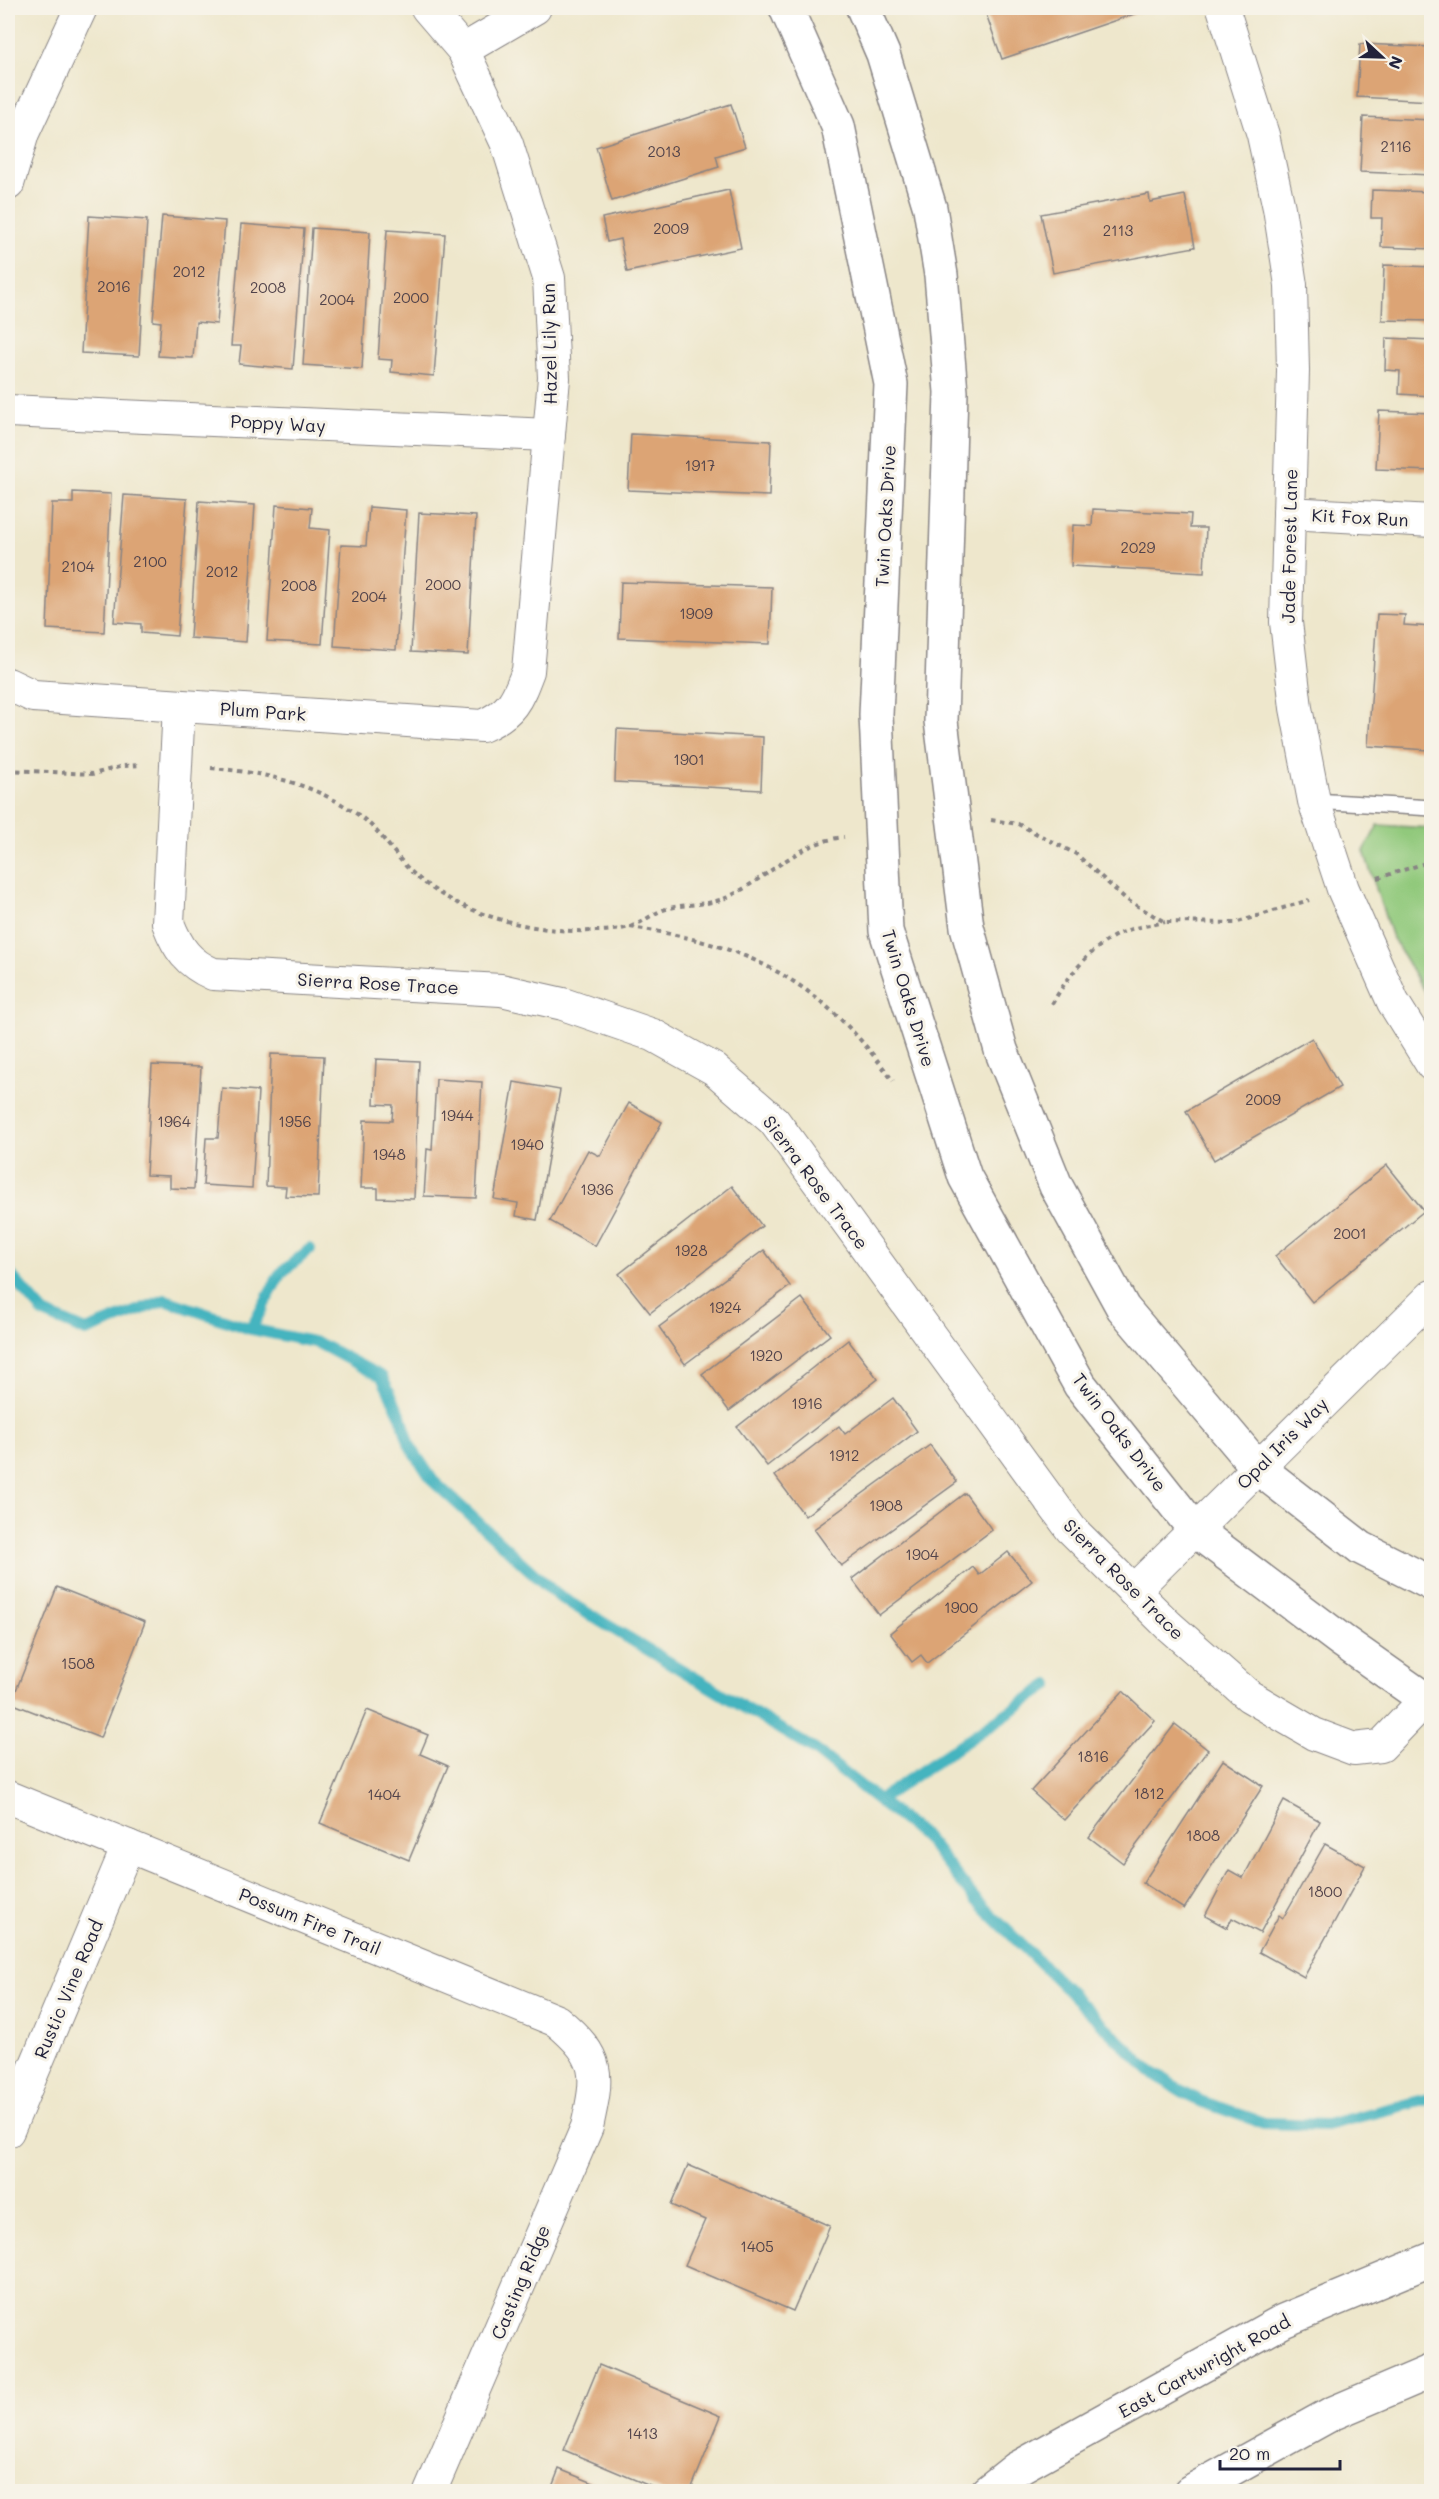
<svg xmlns="http://www.w3.org/2000/svg" width="1439" height="2499" font-family="Mali,sans-serif">
<rect width="100%" height="100%" fill="#f7f3e8"/>
<filter id="ink" filterUnits="userSpaceOnUse"><feTurbulence type="fractalNoise" baseFrequency=".0167" numOctaves="2"/><feDisplacementMap in="SourceGraphic" scale="12" xChannelSelector="R" yChannelSelector="G"/><feConvolveMatrix kernelMatrix="1 2 1 2 8 2 1 2 1" color-interpolation-filters="sRGB"/></filter>
<filter id="wash" filterUnits="userSpaceOnUse"><feTurbulence type="fractalNoise" baseFrequency=".008" numOctaves="4" result="noise"/><feDisplacementMap in="SourceGraphic" scale="24" xChannelSelector="R" yChannelSelector="G"/><feGaussianBlur stdDeviation="1.35" result="paint"/><feColorMatrix in="noise" values="0 0 0 0 0 0 0 0 0 0 0 0 0 0 0 0 0 1.4 0 .05"/><feComposite in="paint" operator="in"/></filter>
<g filter="url(#wash)">
<rect width="100%" height="100%" fill="#eee7cc"/>
<polygon fill="#91c97c" stroke="#5a765c" stroke-width="1.5" points="1378,825 1431,828 1431,1003 1391,935 1364,851"/>
<g fill="none" stroke-linecap="round" stroke-linejoin="round">
<g stroke="#45b4bf" stroke-width="12">
<polyline points="8,1272 44,1313 86,1331 165,1300 251,1329 318,1343 382,1377 401,1416 410,1446 433,1481 557,1595 815,1750 926,1838 975,1899 1151,2072 1197,2100 1264,2123 1326,2125 1432,2098"/>
<polyline points="251,1329 280,1274 310,1249"/>
<polyline points="879,1800 1049,1685"/>
</g>
</g>
<g id="blocks">
<g fill="#dca475">
<polygon points="984,8 1139,8 1140,12 1002,59"/>
<polygon points="1360,44 1432,47 1432,101 1357,97"/>
<polygon points="731,104 745,147 716,156 719,167 612,201 596,147"/>
<polygon points="1363,117 1432,120 1432,175 1360,172"/>
<polygon points="729,190 741,248 627,272 620,239 607,242 602,218"/>
<polygon points="1372,190 1432,192 1432,249 1381,247 1382,218 1371,218"/>
<polygon points="1149,194 1150,202 1185,195 1195,247 1053,273 1041,214"/>
<polygon points="89,216 147,220 139,356 81,353"/>
<polygon points="162,216 225,221 217,324 196,322 193,358 158,356 161,322 153,321"/>
<polygon points="241,224 304,229 293,369 239,364 241,346 231,346"/>
<polygon points="312,228 370,232 362,369 303,365"/>
<polygon points="387,230 445,234 434,376 391,372 392,360 378,359"/>
<polygon points="1384,265 1432,267 1432,321 1382,320"/>
<polygon points="1386,338 1432,340 1432,396 1399,394 1400,371 1385,370"/>
<polygon points="1379,411 1432,413 1432,471 1376,469"/>
<polygon points="631,434 771,441 769,496 628,490"/>
<polygon points="73,492 111,494 104,632 47,629 52,503 73,503"/>
<polygon points="124,495 187,499 177,636 141,633 141,624 114,622"/>
<polygon points="199,501 255,505 246,642 190,638"/>
<polygon points="276,505 312,508 310,528 330,530 322,644 267,641"/>
<polygon points="369,507 406,510 396,650 334,646 341,545 366,546"/>
<polygon points="1093,509 1191,514 1190,528 1206,528 1204,573 1071,566 1073,525 1092,526"/>
<polygon points="419,513 476,516 468,655 411,652"/>
<polygon points="621,582 772,587 770,644 619,638"/>
<polygon points="1377,614 1405,615 1404,625 1432,627 1428,750 1368,746"/>
<polygon points="617,729 763,737 761,790 615,782"/>
<polygon points="1312,1038 1340,1087 1214,1160 1186,1111"/>
<polygon points="271,1054 324,1056 318,1197 285,1196 286,1187 266,1186"/>
<polygon points="376,1059 419,1061 414,1199 378,1198 378,1188 361,1188 364,1120 392,1121 393,1105 374,1104"/>
<polygon points="152,1065 201,1067 194,1189 170,1188 170,1176 146,1175"/>
<polygon points="436,1079 482,1082 476,1198 424,1196 427,1149 432,1150"/>
<polygon points="514,1082 560,1090 537,1220 516,1216 518,1203 494,1199"/>
<polygon points="222,1088 258,1091 252,1188 203,1185 206,1138 218,1138"/>
<polygon points="629,1103 662,1122 595,1246 550,1221 588,1150 600,1156"/>
<polygon points="1387,1165 1424,1211 1312,1302 1275,1256"/>
<polygon points="732,1186 762,1226 650,1313 619,1274"/>
<polygon points="764,1250 790,1286 685,1364 659,1327"/>
<polygon points="802,1298 830,1335 729,1411 702,1374"/>
<polygon points="848,1340 878,1379 767,1466 737,1427"/>
<polygon points="893,1398 917,1431 805,1516 775,1476 839,1426 845,1434"/>
<polygon points="930,1445 957,1482 841,1566 814,1529"/>
<polygon points="965,1493 992,1530 879,1615 852,1579"/>
<polygon points="1008,1552 1032,1581 927,1663 921,1655 912,1662 890,1633 973,1567 979,1575"/>
<polygon points="57,1587 145,1622 100,1738 11,1703"/>
<polygon points="1123,1691 1155,1721 1064,1820 1031,1791"/>
<polygon points="367,1710 428,1735 420,1754 448,1766 409,1860 320,1823"/>
<polygon points="1175,1724 1208,1750 1123,1863 1089,1837"/>
<polygon points="1223,1760 1263,1786 1184,1909 1143,1883"/>
<polygon points="1284,1801 1320,1821 1260,1933 1232,1918 1227,1928 1205,1916 1229,1870 1243,1878"/>
<polygon points="1325,1844 1365,1866 1304,1977 1259,1952 1279,1915 1283,1918"/>
<polygon points="688,2165 830,2226 793,2311 685,2265 705,2220 671,2205"/>
<polygon points="599,2365 721,2416 690,2492 664,2492 564,2450"/>
<polygon points="559,2469 613,2491 613,2492 550,2492"/>
</g>
</g>
</g>
<g filter="url(#ink)">
<use href="#blocks" fill-opacity="0" stroke="#888484" stroke-width="1.5"/>
<g fill="none" stroke-linecap="round" stroke-linejoin="round">
<defs>
<polyline id="lane" points="1314,801 1432,808"/>
<g id="street">
<polyline points="1223,8 1263,135 1279,208 1291,285 1293,371 1286,622 1296,708 1314,801 1343,889 1393,1002 1432,1065"/>
<polyline points="463,50 535,8"/>
<polyline points="8,184 23,133 81,8"/>
<polyline points="8,411 549,435"/>
<polyline points="1289,513 1432,521"/>
<path d="M8 684 33 696 482 726C512 713 517 700 528 671L554 378 549 278 507 144 463 50 427 8"/>
<path d="M179 706 168 923C178 949 188 963 213 974L501 990 563 1004 653 1035 714 1069 774 1121 1071 1529 1169 1626 1249 1696 1314 1734 1354 1749 1381 1746 1426 1699"/>
<polyline points="1133,1591 1432,1296"/>
<path d="M8 1797 557 2021C601 2058 599 2073 587 2127L430 2492"/>
<polyline points="8,2131 128,1846"/>
</g>
<g id="secondary">
<polyline points="786,8 838,126 891,384 876,715 886,931 965,1177 1080,1385 1195,1530 1341,1640 1432,1704"/>
<polyline points="863,8 883,54 930,208 941,275 951,392 941,721 967,927 1001,1050 1056,1186 1123,1308 1258,1468 1361,1548 1432,1584"/>
<polyline points="987,2492 1016,2469 1283,2321 1432,2259"/>
<polyline points="1190,2492 1331,2414 1432,2371"/>
</g>
</defs>
<use href="#lane" stroke="#888484" stroke-width="18"/>
<use href="#street" stroke="#888484" stroke-width="34"/>
<use href="#secondary" stroke="#888484" stroke-width="36"/>
<g stroke="#888484" stroke-width="4" stroke-dasharray="4.5 4.5" stroke-linecap="butt">
<path d="M211 768C267 773 313 783 360 816 381 831 396 858 415 875 461 916 534 933 594 931 604 931 619 930 630 927 642 923 653 913 666 909 687 903 708 906 728 897 768 878 798 842 844 837"/>
<polyline points="8,770 93,774 123,766 140,765"/>
<polyline points="991,820 1018,824 1076,854 1127,900 1165,922 1235,923 1309,900"/>
<polyline points="1378,878 1432,861"/>
<path d="M630 927C750 944 822 982 893 1081"/>
<path d="M1052 1004C1069 974 1095 942 1128 930 1140 926 1153 925 1165 922"/>
</g>
<use href="#lane" stroke="#fff" stroke-width="15"/>
<use href="#street" stroke="#fff" stroke-width="32"/>
<use href="#secondary" stroke="#fff" stroke-width="33"/>
</g>
</g>
<g text-anchor="middle" dominant-baseline="central" stroke-width="6" stroke-linejoin="round" paint-order="stroke">
<g font-size="15" fill="#50424a">
<text x="1396" y="146">2116</text>
<text x="664" y="151">2013</text>
<text x="671" y="228">2009</text>
<text x="1118" y="230">2113</text>
<text x="189" y="271">2012</text>
<text x="114" y="286">2016</text>
<text x="268" y="287">2008</text>
<text x="411" y="297">2000</text>
<text x="337" y="299">2004</text>
<text x="700" y="465">1917</text>
<text x="1138" y="547">2029</text>
<text x="150" y="561">2100</text>
<text x="78" y="566">2104</text>
<text x="222" y="571">2012</text>
<text x="443" y="584">2000</text>
<text x="299" y="585">2008</text>
<text x="369" y="596">2004</text>
<text x="696" y="613">1909</text>
<text x="689" y="759">1901</text>
<text x="1263" y="1099">2009</text>
<text x="457" y="1115">1944</text>
<text x="174" y="1121">1964</text>
<text x="295" y="1121">1956</text>
<text x="527" y="1144">1940</text>
<text x="389" y="1154">1948</text>
<text x="597" y="1189">1936</text>
<text x="1350" y="1233">2001</text>
<text x="691" y="1250">1928</text>
<text x="725" y="1307">1924</text>
<text x="766" y="1355">1920</text>
<text x="807" y="1403">1916</text>
<text x="844" y="1455">1912</text>
<text x="886" y="1505">1908</text>
<text x="922" y="1554">1904</text>
<text x="961" y="1607">1900</text>
<text x="78" y="1663">1508</text>
<text x="1093" y="1756">1816</text>
<text x="1149" y="1793">1812</text>
<text x="384" y="1794">1404</text>
<text x="1203" y="1835">1808</text>
<text x="1325" y="1891">1800</text>
<text x="757" y="2246">1405</text>
<text x="642" y="2433">1413</text>
</g>
<g font-size="18" fill="#22223b" stroke="#f7f3e8">
<text transform="translate(549 344) rotate(-91)">Hazel Lily Run</text>
<text transform="translate(278 423) rotate(3)">Poppy Way</text>
<text transform="translate(885 516) rotate(-87)">Twin Oaks Drive</text>
<text transform="translate(1360 517) rotate(3)">Kit Fox Run</text>
<text transform="translate(1289 546) rotate(-89)">Jade Forest Lane</text>
<text transform="translate(263 711) rotate(4)">Plum Park</text>
<text transform="translate(378 983) rotate(3)">Sierra Rose Trace</text>
<text transform="translate(909 998) rotate(73)">Twin Oaks Drive</text>
<text transform="translate(816 1182) rotate(53)">Sierra Rose Trace</text>
<text transform="translate(1120 1432) rotate(53)">Twin Oaks Drive</text>
<text transform="translate(1282 1443) rotate(-45)">Opal Iris Way</text>
<text transform="translate(1124 1579) rotate(45)">Sierra Rose Trace</text>
<text transform="translate(310 1921) rotate(22)">Possum Fire Trail</text>
<text transform="translate(68 1989) rotate(-67)">Rustic Vine Road</text>
<text transform="translate(520 2282) rotate(-67)">Casting Ridge</text>
<text transform="translate(1204 2366) rotate(-29)">East Cartwright Road</text>
</g>
</g>
<rect width="1439" height="2499" fill="none" stroke="#f7f3e8" stroke-width="30"/>
<g transform="translate(1382 57) rotate(112)" stroke="#f7f3e8" stroke-width="4.5" paint-order="stroke">
<path d="M0-4.5L10 22L0 15L-10 22Z" fill="#22223b"/>
<text y="-9" font-size="16" font-weight="bold" text-anchor="middle" fill="#22223b">N</text>
</g>
<path d="M1220 2460v9h120v-9" fill="none" stroke="#22223b" stroke-width="3"/>
<text x="1229" y="2460" font-size="18" fill="#22223b" stroke="#f7f3e8" stroke-width="4.5" paint-order="stroke">20 m</text>
</svg>
